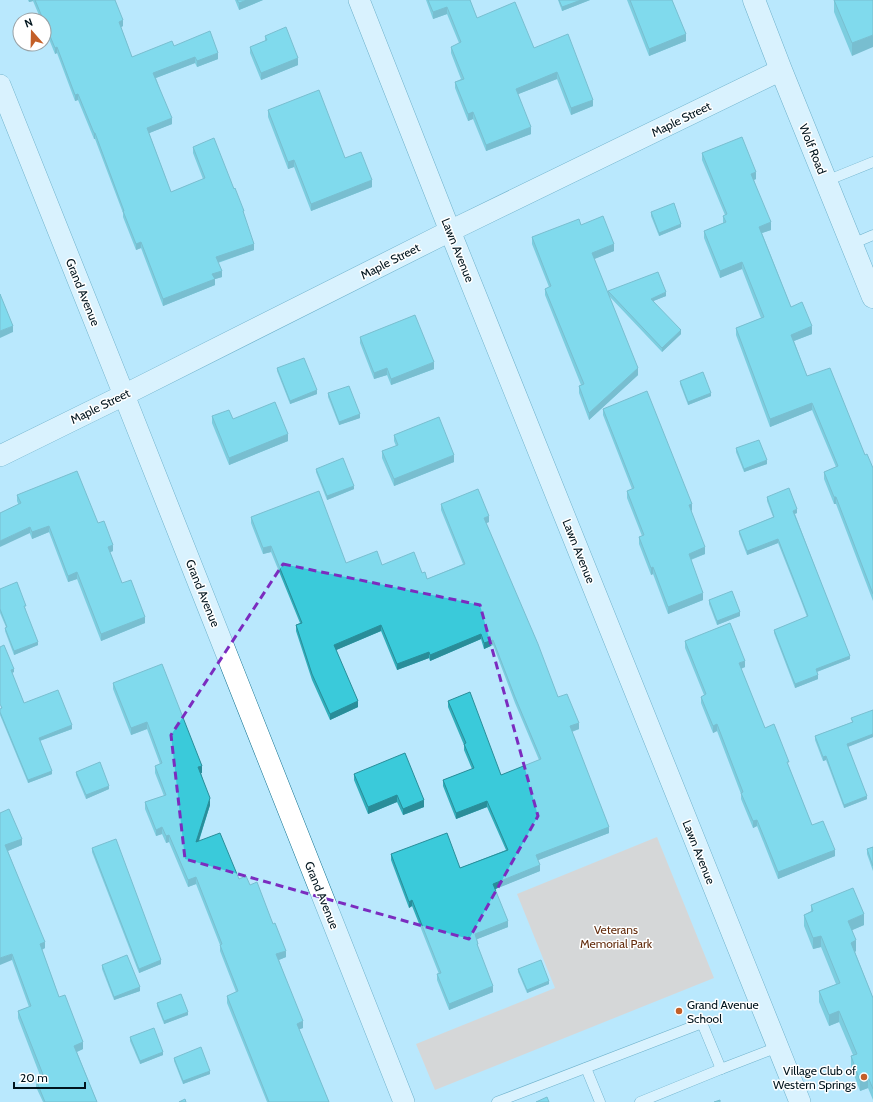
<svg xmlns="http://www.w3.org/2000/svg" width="873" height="1102" font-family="Cabin,sans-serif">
<rect width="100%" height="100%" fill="#b9e8fd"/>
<polygon fill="#f7c4ac" points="657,837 714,978 435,1090 416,1044 555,988 517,894"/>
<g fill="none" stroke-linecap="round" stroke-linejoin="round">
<defs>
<g id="lane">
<polyline points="826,181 873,162"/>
<polyline points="852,244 873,235"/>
<polyline points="586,1068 600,1102"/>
<polyline points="497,1102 702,1023 721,1069 778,1047"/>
<polyline points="640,1102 721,1069"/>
</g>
<g id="street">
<polyline points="359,0 450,231 800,1102"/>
<polyline points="0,85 124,395 404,1102"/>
<polyline points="0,456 124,395 450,231 781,70"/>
</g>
<polyline id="secondary" points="754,0 781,70 873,297"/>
</defs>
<use href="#lane" stroke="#127290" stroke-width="11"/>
<use href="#street" stroke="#127290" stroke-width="22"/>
<use href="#secondary" stroke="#127290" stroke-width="23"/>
<use href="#lane" stroke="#fff" stroke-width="10"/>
<use href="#street" stroke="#fff" stroke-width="21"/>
<use href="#secondary" stroke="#fff" stroke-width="22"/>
</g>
<g fill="#32aebb">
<polygon points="28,0 115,0 123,26 121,27 132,57 174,46 218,59 197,67 195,63 156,78 172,124 149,133 171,192 203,179 193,153 193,147 244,215 254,250 218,263 222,277 215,279 215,285 163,306 141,248 136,250 123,217 123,213 95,139 94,139 78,100 75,101 57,53 55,54 44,27 44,20 41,20 33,1 29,2"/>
<polygon points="235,0 263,0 239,10"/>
<polygon points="426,0 470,0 477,18 534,48 593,106 571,115 557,79 518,94 531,134 486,151 473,119 468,121 455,88 455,82 461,79 451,53 451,47 459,43 447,14 433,19"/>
<polygon points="558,0 590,0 562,11"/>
<polygon points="627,0 672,0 686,41 649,56"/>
<polygon points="834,0 873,0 852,56 834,12"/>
<polygon points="265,36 298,65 261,80 250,53 250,47 265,41"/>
<polygon points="268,110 345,158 372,187 311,211 294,167 288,169 268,117"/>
<polygon points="702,153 756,179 754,180 771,230 762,233 791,307 812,334 794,341 807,376 865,455 873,468 873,601 836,504 834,504 824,479 824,472 836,467 812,410 770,427 736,335 736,328 761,318 742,269 720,278 704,238 704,231 723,223 723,216 725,215 702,160"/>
<polygon points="651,212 681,227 659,236 651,216"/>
<polygon points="581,225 614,251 594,259 608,293 608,291 666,296 653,301 681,334 662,352 609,296 638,375 589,420 579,393 579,386 581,385 545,295 545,289 549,287 532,244 532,237"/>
<polygon points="360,337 434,369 391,385 387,375 374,379 360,343"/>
<polygon points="277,368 317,394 290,404 277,371"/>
<polygon points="680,381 711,396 688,405 680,384"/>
<polygon points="328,393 360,418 339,425 328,397"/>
<polygon points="603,409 692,510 691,511 705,554 691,560 703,600 668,614 653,574 651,575 639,544 639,537 642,536 627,498 627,491 632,489 603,415"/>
<polygon points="212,416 233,419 288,441 229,465 212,423"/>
<polygon points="394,435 454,462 394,486 382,458 382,451 396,446 394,441"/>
<polygon points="736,448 767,464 744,472 736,452"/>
<polygon points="316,469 354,489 327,500 316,472"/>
<polygon points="17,495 98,523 113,551 110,552 122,583 145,623 101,641 77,579 68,582 49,532 32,539 17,501"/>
<polygon points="767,497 797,513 795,514 850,659 817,672 818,679 795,688 774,633 774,630 807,617 801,601 778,543 747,555 739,534 739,531 773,517 767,501"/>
<polygon points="441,504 489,522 486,523 558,697 579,729 572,732 609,833 538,860 540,871 495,889 508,927 477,939 478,948 493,992 449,1010 437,980 437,974 439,974 412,906 409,908 391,860 391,854 460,868 506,850 487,807 456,819 443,786 443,780 472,769 464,750 464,745 448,707 448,701 501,775 539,760 515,703 493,645 484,649 481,639 430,661 429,658 397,670 381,631 336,650 358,707 330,720 312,680 296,631 296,625 300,623 271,552 263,554 251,523 251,517 346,563 382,565 422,573 427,579 463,564 441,510"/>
<polygon points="0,589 26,609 25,609 38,645 14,655 5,631 6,627 0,613"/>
<polygon points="709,600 740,616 717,625 709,604"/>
<polygon points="685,641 745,667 741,669 765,728 789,767 812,825 835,856 778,879 757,826 753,828 741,799 741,794 717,731 713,733 701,703 701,697 704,695 685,648"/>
<polygon points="0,647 14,672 12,673 24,703 72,729 40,741 52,774 28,783 0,715 1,709"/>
<polygon points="113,683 202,773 201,773 210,805 199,841 239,879 250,885 286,957 279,960 303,1028 299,1029 329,1102 267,1102 227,1003 227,996 236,992 220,951 220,945 196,884 188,887 169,842 166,843 162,834 156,836 145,809 145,802 164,796 155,773 155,766 160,764 147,729 131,735 113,689"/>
<polygon points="851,718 873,737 848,747 867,799 844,808 826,760 823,761 815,740 815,736 852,722"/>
<polygon points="76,772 109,789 86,799 76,775"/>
<polygon points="354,774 424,807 403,815 397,802 368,814 354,780"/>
<polygon points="0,813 22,845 8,851 45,948 42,950 59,997 83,1049 77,1052 97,1102 43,1102 36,1087 36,1080 41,1078 18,1018 18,1011 29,1007 12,960"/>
<polygon points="873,847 873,871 867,854 867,849"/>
<polygon points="92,848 161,964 139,973 92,852"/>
<polygon points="811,905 864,925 852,930 856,951 855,952 873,998 873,1100 868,1088 860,1091 851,1067 851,1056 853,1055 839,1022 829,1026 819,1002 819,991 836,984 821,947 813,949 804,926 804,915 811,911"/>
<polygon points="102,965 140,991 114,1000 102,969"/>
<polygon points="518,969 549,984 527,993 518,972"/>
<polygon points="157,1003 188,1015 164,1024 157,1006"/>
<polygon points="130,1037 163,1055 140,1064 130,1041"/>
<polygon points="174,1058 210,1074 183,1084 174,1061"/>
</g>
<g fill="#298d99">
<polygon points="29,0 33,0 33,1 29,2"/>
<polygon points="247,0 263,0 239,10 239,3"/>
<polygon points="581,0 590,0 562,11 562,7"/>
<polygon points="447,7 447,14 433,19 433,12"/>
<polygon points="123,20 123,26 119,28 119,22"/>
<polygon points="686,34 686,41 649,56 649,49"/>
<polygon points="873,35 873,47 852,56 852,43"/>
<polygon points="57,47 57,53 55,54 55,48"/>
<polygon points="218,53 218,59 197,67 197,61"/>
<polygon points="195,57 195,63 153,79 153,73"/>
<polygon points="298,58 298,65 261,80 261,73"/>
<polygon points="557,72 557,79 516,95 516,89"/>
<polygon points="78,94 78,100 75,101 75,95"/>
<polygon points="593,100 593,106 571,115 571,108"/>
<polygon points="473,112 473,119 468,121 468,114"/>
<polygon points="172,118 172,124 147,134 147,128"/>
<polygon points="531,127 531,134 486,151 486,145"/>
<rect x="94" y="133" width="1" height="6"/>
<polygon points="294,160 294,167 288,169 288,162"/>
<polygon points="756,172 756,179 751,181 751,174"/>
<polygon points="372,180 372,187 311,211 311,204"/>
<polygon points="771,222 771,230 759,234 759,227"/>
<polygon points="681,224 681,227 659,236 659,233"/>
<polygon points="141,242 141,248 136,250 136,244"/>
<polygon points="254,244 254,250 216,263 216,257"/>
<polygon points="614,244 614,251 592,260 592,253"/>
<polygon points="742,262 742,269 720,278 720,271"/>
<polygon points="222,271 222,277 212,280 212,274"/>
<polygon points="215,279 215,285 163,306 163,299"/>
<polygon points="666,292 666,296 651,302 651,299"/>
<polygon points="13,326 13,332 0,338 0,331"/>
<polygon points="812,326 812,334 791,342 791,335"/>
<polygon points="681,330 681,334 662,352 662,348"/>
<polygon points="434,362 434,369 391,385 391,379"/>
<polygon points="387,368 387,375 374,379 374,373"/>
<polygon points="638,368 638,375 589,420 589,413"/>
<polygon points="317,390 317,394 290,404 290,401"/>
<polygon points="711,393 711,396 688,405 688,402"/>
<polygon points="812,403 812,410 770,427 770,419"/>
<polygon points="360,414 360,418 339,425 339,422"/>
<polygon points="288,434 288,441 229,465 229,458"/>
<polygon points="454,455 454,462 394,486 394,479"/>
<polygon points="767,460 767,464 744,472 744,469"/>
<polygon points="354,486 354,489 327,500 327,496"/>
<rect x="834" y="497" width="2" height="7"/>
<polygon points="692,504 692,510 689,512 689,505"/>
<polygon points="797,509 797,513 793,514 793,511"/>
<polygon points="489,516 489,522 484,524 484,518"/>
<polygon points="49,526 49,532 32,539 32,532"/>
<polygon points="30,527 30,533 0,547 0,541"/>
<polygon points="778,539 778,543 747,555 747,551"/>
<polygon points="113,545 113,551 108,553 108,547"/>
<polygon points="271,546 271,552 263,554 263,548"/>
<polygon points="705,547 705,554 689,560 689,554"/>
<polygon points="653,567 653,574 651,575 651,568"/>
<polygon points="77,572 77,579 68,582 68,576"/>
<polygon points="703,593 703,600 668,614 668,607"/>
<polygon points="740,612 740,616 717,625 717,621"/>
<polygon points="145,617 145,623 101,641 101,634"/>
<polygon points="381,625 381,631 334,651 334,645"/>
<polygon points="481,634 481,639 430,661 430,655"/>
<polygon points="493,640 493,645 484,649 484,643"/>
<polygon points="38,642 38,645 14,655 14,651"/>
<polygon points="429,652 429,658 397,670 397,664"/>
<polygon points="850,656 850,659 816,672 816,669"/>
<polygon points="745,661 745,667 739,669 739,663"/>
<polygon points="14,669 14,672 11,673 11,670"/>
<polygon points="818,675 818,679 795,688 795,684"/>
<polygon points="358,701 358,707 330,720 330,714"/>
<polygon points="147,722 147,729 131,735 131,728"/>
<polygon points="579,723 579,729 570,732 570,726"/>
<polygon points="717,724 717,731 713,733 713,726"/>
<polygon points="72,725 72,729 39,741 39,738"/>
<polygon points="873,734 873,737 847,747 847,744"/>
<polygon points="826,756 826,760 823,761 823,757"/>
<polygon points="202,766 202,773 198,774 198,767"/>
<polygon points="52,771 52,774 28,783 28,780"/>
<polygon points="109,786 109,789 86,799 86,795"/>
<polygon points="397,795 397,802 368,814 368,807"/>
<polygon points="867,796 867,799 844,808 844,805"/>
<polygon points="210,798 210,805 196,849 196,842"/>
<polygon points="424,800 424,807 403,815 403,809"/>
<polygon points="487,801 487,807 456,819 456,813"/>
<polygon points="757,820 757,826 753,828 753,821"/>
<polygon points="162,827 162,834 156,836 156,830"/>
<polygon points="609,827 609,833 536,861 536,855"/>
<polygon points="169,835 169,842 166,843 166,836"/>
<polygon points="22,839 22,845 5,852 5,845"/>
<polygon points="835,850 835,856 778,879 778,872"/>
<polygon points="540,865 540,871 493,890 493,884"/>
<polygon points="196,877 196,884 188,887 188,880"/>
<polygon points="412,900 412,906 409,908 409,902"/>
<polygon points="864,914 864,925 848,932 848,921"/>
<polygon points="508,921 508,927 475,940 475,934"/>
<polygon points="821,936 821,947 813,949 813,938"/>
<polygon points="856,940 856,951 851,954 851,943"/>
<polygon points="45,942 45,948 40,950 40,944"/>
<polygon points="286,951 286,957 276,961 276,954"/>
<polygon points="12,954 12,960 0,965 0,958"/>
<polygon points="161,960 161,964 139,973 139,969"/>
<polygon points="549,981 549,984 527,993 527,990"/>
<polygon points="493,986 493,992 449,1010 449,1004"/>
<polygon points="140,987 140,991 114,1000 114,997"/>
<polygon points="839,1011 839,1022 829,1026 829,1015"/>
<polygon points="188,1012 188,1015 164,1024 164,1021"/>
<polygon points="303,1021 303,1028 297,1030 297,1024"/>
<polygon points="83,1042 83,1049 74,1053 74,1046"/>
<polygon points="163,1052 163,1055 140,1064 140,1061"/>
<polygon points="210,1071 210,1074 183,1084 183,1081"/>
<polygon points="868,1077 868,1088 860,1091 860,1081"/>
</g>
<g fill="#3acada" stroke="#298d99">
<polygon points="35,0 115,0 123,20 119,22 132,57 172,41 174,46 210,31 218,53 197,61 195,57 153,73 172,118 147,128 171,192 205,178 193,147 214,138 234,189 235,188 244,211 243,211 254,244 216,257 222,271 212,274 215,279 163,299 141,242 136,244 123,211 124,211 95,133 94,133 78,94 75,95 57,47 55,48"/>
<polygon points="237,0 247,0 239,3"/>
<polygon points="428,0 470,0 477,18 515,2 534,48 568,34 593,100 571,108 557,72 516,89 531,127 486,145 473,112 468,114 455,82 464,79 451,47 461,42 447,7 433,12"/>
<polygon points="559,0 581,0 562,7"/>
<polygon points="630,0 672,0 686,34 649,49"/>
<polygon points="834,0 873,0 873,35 852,43"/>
<polygon points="286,27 298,58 261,73 250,47 267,40 265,36"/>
<polygon points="319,90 345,158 361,152 372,180 311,204 294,160 288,162 268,110"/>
<polygon points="742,137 756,172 751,174 771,222 759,227 791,307 802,302 812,326 791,335 807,376 830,368 865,455 867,454 873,468 873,594 836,497 834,497 824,472 838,466 812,403 770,419 736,328 764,317 742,262 720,271 704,231 726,222 723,216 727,214 702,153"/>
<polygon points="674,203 681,224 659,233 651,212"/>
<polygon points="603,216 614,244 592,253 638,368 589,413 579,386 584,384 545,289 551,286 532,237 579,219 581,225"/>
<polygon points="658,272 666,292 651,299 681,330 662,348 608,291"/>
<polygon points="0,294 13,326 0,331"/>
<polygon points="415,315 434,362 391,379 387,368 374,373 360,337"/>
<polygon points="304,358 317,390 290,401 277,368"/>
<polygon points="703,372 711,393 688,402 680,381"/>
<polygon points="349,386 360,414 339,422 328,393"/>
<polygon points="647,391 692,504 689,505 705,547 689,554 703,593 668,607 653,567 651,568 639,537 644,535 627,491 634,488 603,409"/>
<polygon points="275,402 288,434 229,458 212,416 229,410 233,419"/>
<polygon points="439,417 454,455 394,479 382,451 398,445 394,435"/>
<polygon points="759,440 767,460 744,469 736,448"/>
<polygon points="343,458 354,486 327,496 316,469"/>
<polygon points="77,471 98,523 104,521 113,545 108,547 122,583 131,580 145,617 101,634 77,572 68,576 49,526 32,532 30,527 0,541 0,513 21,503 17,495"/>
<polygon points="789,488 797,509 793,511 850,656 816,669 818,675 795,684 774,630 808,616 801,598 778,539 747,551 739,531 774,517 767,497"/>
<polygon points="478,489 489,516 484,518 538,644 558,697 567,694 579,723 570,726 609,827 536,855 540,865 493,884 508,921 475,934 478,944 477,944 493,986 449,1004 437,974 441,973 412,900 409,902 391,854 447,833 460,868 508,850 487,801 456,813 443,780 474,768 464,744 466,743 448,701 470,692 501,775 541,759 515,697 493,640 484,643 481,634 430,655 429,652 397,664 381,625 334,645 358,701 330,714 312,674 296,625 302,623 271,546 263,548 251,517 319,491 346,563 377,551 382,565 414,552 422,573 425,572 427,579 465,564 441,504"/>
<polygon points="17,582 26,606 24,606 38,642 14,651 5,628 7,627 0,609 0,589"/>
<polygon points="732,591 740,612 717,621 709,600"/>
<polygon points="730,623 745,661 739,663 765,728 774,724 789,762 787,762 812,825 823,821 835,850 778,872 757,820 753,821 741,793 743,792 717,724 713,726 701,697 706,694 685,641"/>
<polygon points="4,645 14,669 11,670 24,703 58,690 72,725 39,738 52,771 28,780 0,712 0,709 2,708 0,704 0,647"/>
<polygon points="162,664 202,766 198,767 210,798 196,842 220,833 239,879 246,876 250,885 257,882 273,924 275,923 286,951 276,954 303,1021 297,1024 329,1102 269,1102 227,996 238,991 220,945 222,944 196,877 188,880 169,835 166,836 162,827 156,830 145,802 166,795 155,766 162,763 147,722 131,728 113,683"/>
<polygon points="873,710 873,734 847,744 867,796 844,805 826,756 823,757 815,736 853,722 851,718"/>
<polygon points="405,753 424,800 403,809 397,795 368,807 354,774"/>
<polygon points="100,762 109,786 86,795 76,772"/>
<polygon points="9,809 22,839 5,845 45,942 40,944 59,997 65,995 83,1042 74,1046 97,1102 45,1102 36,1080 44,1077 18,1011 31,1006 12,954 0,958 0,813"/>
<polygon points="116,839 161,960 139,969 92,848"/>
<polygon points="873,847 873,866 867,849"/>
<polygon points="853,888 864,914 848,921 856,940 851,943 873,998 873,1089 868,1077 860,1081 851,1056 857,1054 839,1011 829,1015 819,991 840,983 821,936 813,938 804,915 813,911 811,905"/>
<polygon points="127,955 140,987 114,997 102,965"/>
<polygon points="541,960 549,981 527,990 518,969"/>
<polygon points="181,994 188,1012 164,1021 157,1003"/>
<polygon points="154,1028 163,1052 140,1061 130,1037"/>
<polygon points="201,1047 210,1071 183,1081 174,1058"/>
<polygon points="547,1097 549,1102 536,1102"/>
<polygon points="185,1099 186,1102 179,1102"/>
<polygon points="720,1100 720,1102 714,1102"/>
</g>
<path d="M0 0H873V1102H0ZM283 564 480 605 538 816 469 939 185 859 171 735Z" fill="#b9e8fd" fill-opacity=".55" fill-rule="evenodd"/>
<path fill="none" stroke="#7b2cbf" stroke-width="3" stroke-dasharray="8 5" stroke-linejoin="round" d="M283 564 480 605 538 816 469 939 185 859 171 735Z"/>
<g fill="#c35f28" stroke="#fff" stroke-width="1.5">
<circle cx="679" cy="1011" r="4"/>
<circle cx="864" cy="1077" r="4"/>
</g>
<g text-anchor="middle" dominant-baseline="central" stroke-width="3" stroke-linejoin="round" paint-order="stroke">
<g font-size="12" fill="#00141d" stroke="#fff">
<text transform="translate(681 119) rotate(-26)">Maple Street</text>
<text transform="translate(813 149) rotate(68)">Wolf Road</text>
<text transform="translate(458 250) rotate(68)">Lawn Avenue</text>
<text transform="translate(390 261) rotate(-27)">Maple Street</text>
<text transform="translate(83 292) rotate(68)">Grand Avenue</text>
<text transform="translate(100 406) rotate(-26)">Maple Street</text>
<text transform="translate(579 551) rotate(68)">Lawn Avenue</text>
<text transform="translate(203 593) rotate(68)">Grand Avenue</text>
<text transform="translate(699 852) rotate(68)">Lawn Avenue</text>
<text transform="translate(322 895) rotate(68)">Grand Avenue</text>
</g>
<g font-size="12" fill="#642d0e" stroke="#fff">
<text x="616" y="929">Veterans<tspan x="616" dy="14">Memorial Park</tspan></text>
</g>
<g font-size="12" fill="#00141d" stroke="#fff" text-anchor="start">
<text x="687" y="1004">Grand Avenue<tspan x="687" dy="14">School</tspan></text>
<text x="856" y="1070" text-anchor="end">Village Club of<tspan x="856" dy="14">Western Springs</tspan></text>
</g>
</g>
<g transform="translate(32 32) rotate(340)"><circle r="19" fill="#ffffff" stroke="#99a1a5"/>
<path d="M0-3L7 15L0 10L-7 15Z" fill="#c35f28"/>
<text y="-6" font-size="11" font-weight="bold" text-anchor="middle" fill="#00141d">N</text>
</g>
<path d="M14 1082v6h71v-6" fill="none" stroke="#00141d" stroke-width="2"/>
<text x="20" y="1082" font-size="12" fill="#00141d" stroke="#ffffff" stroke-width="3" paint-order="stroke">20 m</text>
</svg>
